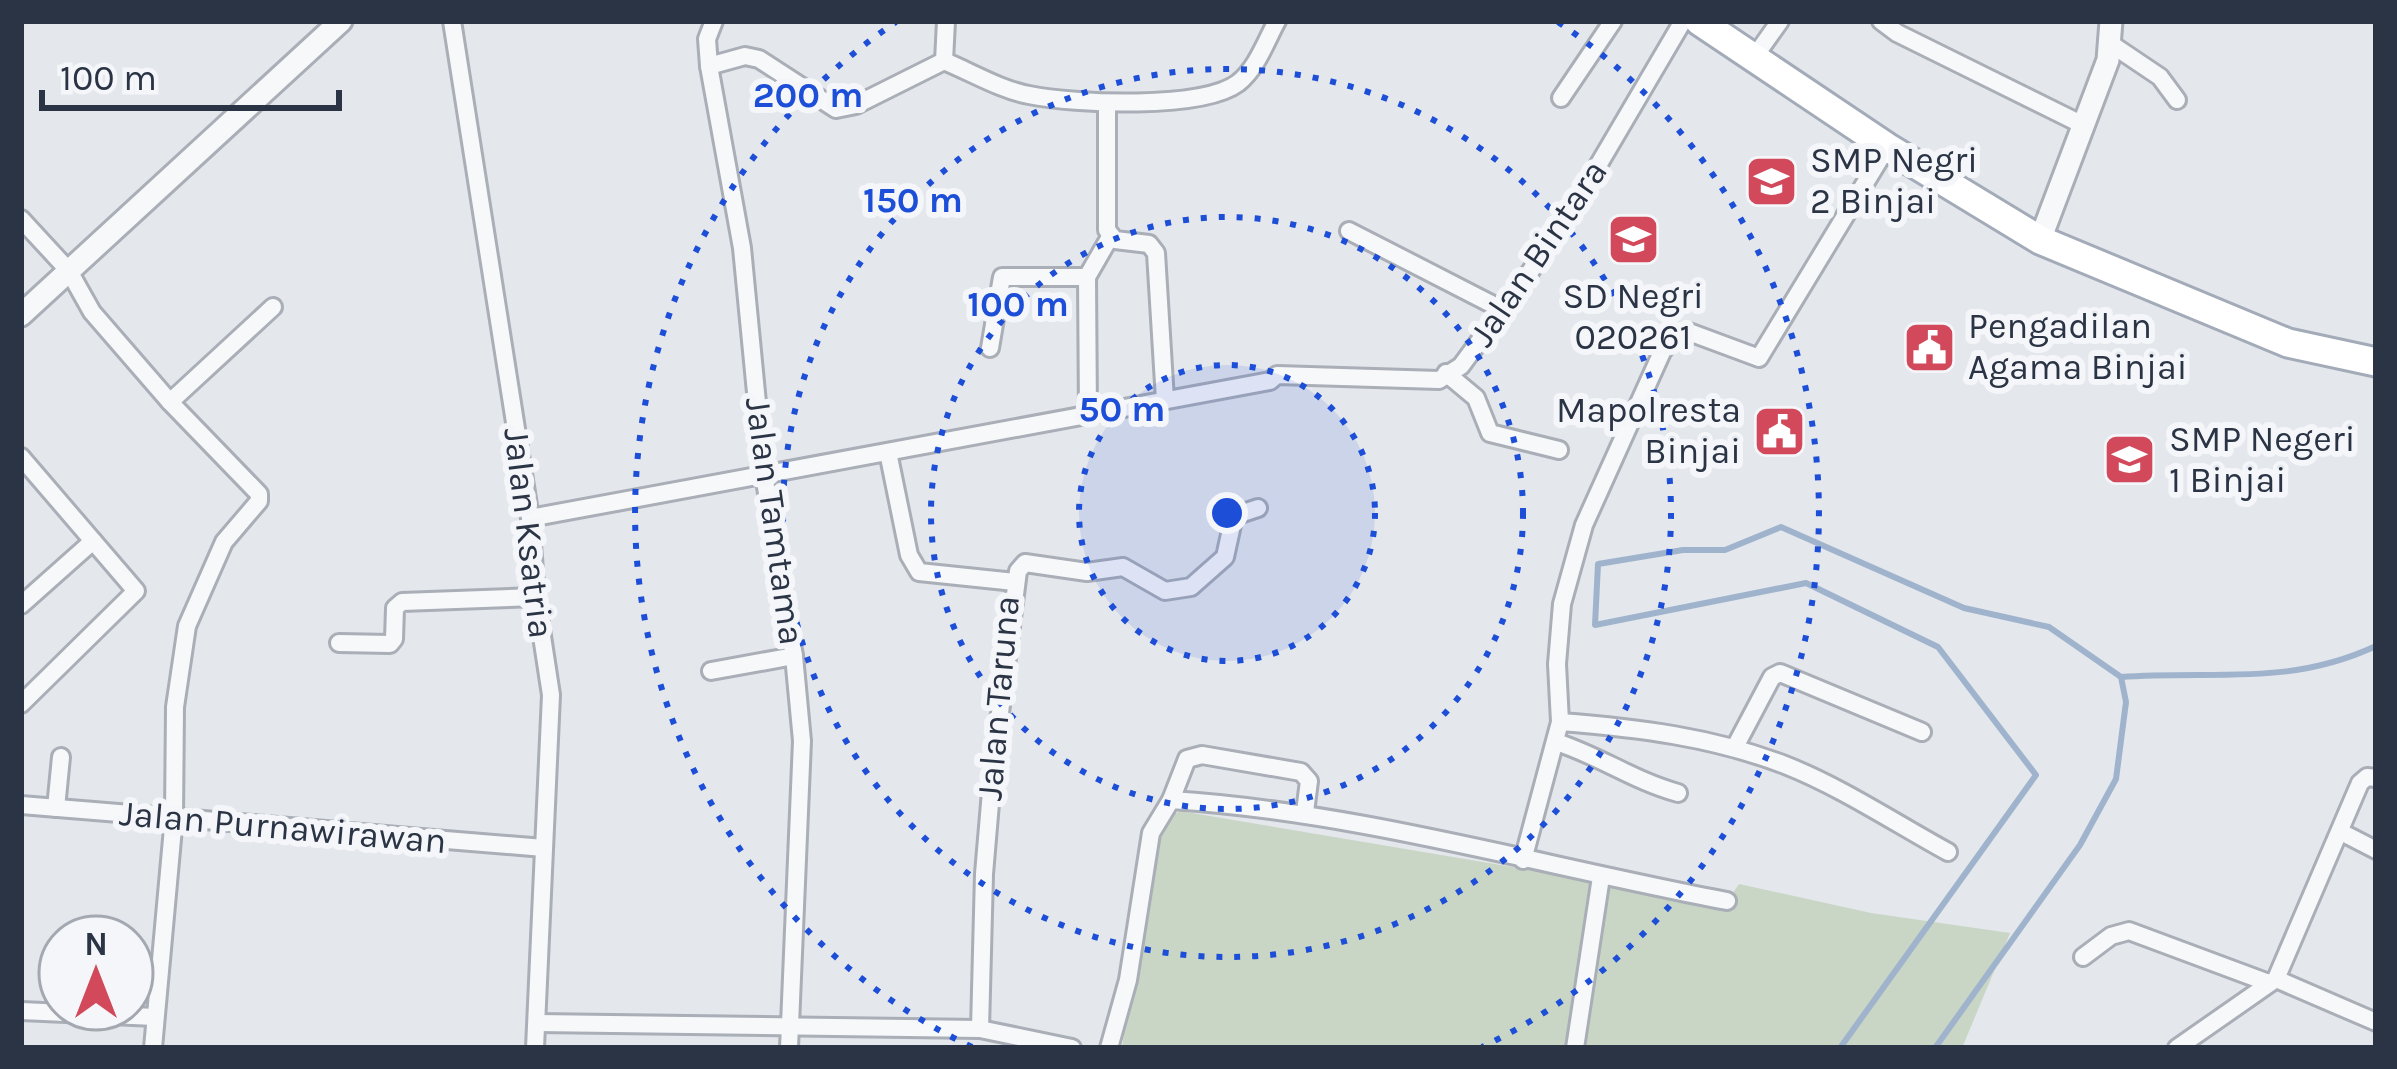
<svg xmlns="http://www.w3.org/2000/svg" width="2397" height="1069" font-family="Karla,sans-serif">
<rect width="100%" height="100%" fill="#e4e7ec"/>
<polygon fill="#c9d6c5" points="1180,811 1726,903 1739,884 1871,913 2010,933 1962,1048 1122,1048 1155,826"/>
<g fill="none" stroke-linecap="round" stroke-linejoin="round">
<g stroke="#9fb4cc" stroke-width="6">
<path d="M2121 677C2214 670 2288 687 2376 646"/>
<polyline points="1840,1048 2036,775 1938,647 1806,583 1595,625 1598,564 1683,550 1725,550 1781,527 1964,608 2049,627 2121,677 2126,702 2116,779 2080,845 1935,1048"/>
</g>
<defs>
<g id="minor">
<polyline points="452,21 530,518 536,597 551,695 535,1048"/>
<polyline points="714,21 707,39 709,66 742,248 764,475 794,656 802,741 789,1048"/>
<path d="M946 21 944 61C971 72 1001 90 1029 95 1074 104 1202 110 1238 83 1257 68 1266 41 1277 21"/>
<polyline points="1881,21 1897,33 2085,126"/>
<polyline points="2111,44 2160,77 2177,100"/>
<polyline points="1753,59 1780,21"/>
<polyline points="709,66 745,56 759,59 836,109 856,105 944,61"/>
<polyline points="1561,98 1613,21"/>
<polyline points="1107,104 1107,230 1115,240 1149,244 1156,253 1165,400"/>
<polyline points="21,219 69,271 92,312 170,402 259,494 259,501 224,542 187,626 175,707 174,817 153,1048"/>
<polyline points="1349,231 1503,310"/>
<polyline points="990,348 1002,277 1087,277"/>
<polyline points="1446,373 1476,398 1490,433 1559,450"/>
<polyline points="170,402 273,307"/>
<polyline points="1088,416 1087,277 1110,237"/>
<polyline points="888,452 909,555 919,572 1015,582"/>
<polyline points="21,457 136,591 21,704"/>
<polyline points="530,518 1270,381 1277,375 1439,380 1461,366 1530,272 1576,203 1683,21"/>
<polyline points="21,605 93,541"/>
<polyline points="339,643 390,644 394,639 395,608 402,602 536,597"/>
<polyline points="711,671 794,656"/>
<path d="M1560 722C1638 728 1712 737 1785 765 1841 787 1895 823 1948 852"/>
<path d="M1556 742C1600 756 1634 781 1678 793"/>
<polyline points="1735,747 1772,677 1780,673 1922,732"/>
<polyline points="1171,800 1187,759 1202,755 1301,772 1309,781 1305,812"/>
<polyline points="21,805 544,848"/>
<polyline points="56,808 61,757"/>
<polyline points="2341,832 2376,850"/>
<polyline points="1523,860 1560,722 1557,664 1562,604 1584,525 1662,352 1674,337 1689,332 1759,358 1887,147"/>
<polyline points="2083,957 2111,936 2129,931 2266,982"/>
<polyline points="2276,979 2376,1022"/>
<polyline points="21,1011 155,1017"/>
<polyline points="537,1023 980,1029 1072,1048"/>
<polyline points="980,1029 984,874 993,768 1018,571 1025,563 1087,572 1123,567 1165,591 1191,587 1225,557 1234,516 1258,508"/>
<path d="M1109 1048 1128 980 1151 833 1171 800C1359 812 1542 866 1727 901"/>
<polyline points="1575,1048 1601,877"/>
<polyline points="2177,1048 2276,979 2360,783 2367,777 2376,778"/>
</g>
<g id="tertiary">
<polyline points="2040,240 2108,60 2111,21"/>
<polyline points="21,315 341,21"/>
</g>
<polyline id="primary" points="1699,21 1887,147 2040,240 2288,343 2376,362"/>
</defs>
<use href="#minor" stroke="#a9aeb7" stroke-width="22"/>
<use href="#tertiary" stroke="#a9aeb7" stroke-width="27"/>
<use href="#primary" stroke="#a3abb8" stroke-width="33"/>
<use href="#minor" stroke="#f7f8fa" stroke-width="16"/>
<use href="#tertiary" stroke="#f7f8fa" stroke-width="21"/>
<use href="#primary" stroke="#fff" stroke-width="27"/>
</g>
<circle cx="1227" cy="513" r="148" fill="#1d4ed8" fill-opacity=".12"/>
<g fill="none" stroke="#1d4ed8" stroke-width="6" stroke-dasharray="6 12">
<circle cx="1227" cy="513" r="148"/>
<circle cx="1227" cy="513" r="296"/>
<circle cx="1227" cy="513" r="444"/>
<path d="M972 1047A592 592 0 0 1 896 22M1558 22A592 592 0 0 1 1482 1047"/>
</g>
<defs>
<symbol id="school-square" viewBox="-11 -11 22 22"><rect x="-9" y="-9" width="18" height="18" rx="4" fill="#d1495b" stroke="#f4f6f9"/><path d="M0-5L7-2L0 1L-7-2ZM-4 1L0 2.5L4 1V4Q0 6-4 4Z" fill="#fff"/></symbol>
<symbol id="civic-square" viewBox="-11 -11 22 22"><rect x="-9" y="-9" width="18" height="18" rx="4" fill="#d1495b" stroke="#f4f6f9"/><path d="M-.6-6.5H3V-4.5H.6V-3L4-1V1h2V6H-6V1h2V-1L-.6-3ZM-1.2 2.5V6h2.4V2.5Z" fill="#fff"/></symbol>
</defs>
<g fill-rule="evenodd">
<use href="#school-square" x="1742" y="152" width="59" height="59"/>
<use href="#school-square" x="1604" y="210" width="59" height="59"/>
<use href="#civic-square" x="1900" y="318" width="59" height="59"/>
<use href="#civic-square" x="1750" y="402" width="59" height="59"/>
<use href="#school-square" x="2100" y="430" width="59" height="59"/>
</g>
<g text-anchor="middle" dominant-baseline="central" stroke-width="12" stroke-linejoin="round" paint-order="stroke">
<g font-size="36" fill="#2b3445" stroke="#f4f6f9" text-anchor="start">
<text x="1810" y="160">SMP Negri<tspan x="1810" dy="41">2 Binjai</tspan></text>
<text x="1633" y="296" text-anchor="middle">SD Negri<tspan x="1633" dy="41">020261</tspan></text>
<text x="1968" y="326">Pengadilan<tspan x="1968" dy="41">Agama Binjai</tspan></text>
<text x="1741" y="410" text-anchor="end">Mapolresta<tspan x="1741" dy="41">Binjai</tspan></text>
<text x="2169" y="439">SMP Negeri<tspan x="2169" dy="41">1 Binjai</tspan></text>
</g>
<g font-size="36" fill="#2b3445" stroke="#f4f6f9">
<text transform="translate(1538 253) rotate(-56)">Jalan Bintara</text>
<text transform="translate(775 521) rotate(82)">Jalan Tamtama</text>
<text transform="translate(529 533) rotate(83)">Jalan Ksatria</text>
<text transform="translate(998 698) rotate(-85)">Jalan Taruna</text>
<text transform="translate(283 827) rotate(5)">Jalan Purnawirawan</text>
</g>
</g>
<circle cx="1227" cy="513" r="18" fill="#1d4ed8" stroke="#f4f6f9" stroke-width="6"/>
<g font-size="36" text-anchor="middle" font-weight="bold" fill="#1d4ed8" stroke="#f4f6f9" stroke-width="12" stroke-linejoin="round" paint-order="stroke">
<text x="808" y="107">200 m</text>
<text x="913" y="212">150 m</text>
<text x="1018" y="316">100 m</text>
<text x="1122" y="421">50 m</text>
</g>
<rect width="2397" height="1069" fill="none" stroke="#2b3445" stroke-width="48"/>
<g transform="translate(96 973)"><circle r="57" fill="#f4f6f9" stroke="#a4a8b1" stroke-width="3"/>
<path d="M0-9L21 45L0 30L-21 45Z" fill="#d1495b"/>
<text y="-18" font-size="33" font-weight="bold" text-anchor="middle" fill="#2b3445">N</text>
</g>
<path d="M42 90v18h297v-18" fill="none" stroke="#2b3445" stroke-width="6"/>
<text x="60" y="90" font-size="36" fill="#2b3445" stroke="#f4f6f9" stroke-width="9" paint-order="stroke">100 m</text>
</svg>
